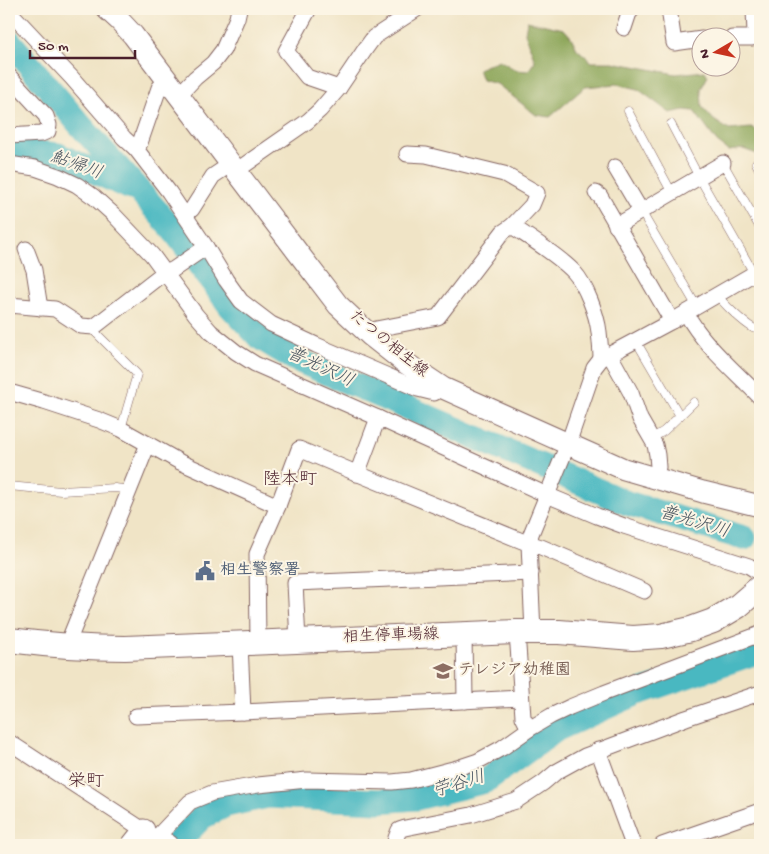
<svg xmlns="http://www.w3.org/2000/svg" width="769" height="854" font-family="'Gochi Hand','Klee One',sans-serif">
<rect width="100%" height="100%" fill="#fcf5e5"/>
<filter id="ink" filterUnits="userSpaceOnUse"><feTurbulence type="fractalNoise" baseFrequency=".02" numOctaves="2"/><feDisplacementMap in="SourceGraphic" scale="10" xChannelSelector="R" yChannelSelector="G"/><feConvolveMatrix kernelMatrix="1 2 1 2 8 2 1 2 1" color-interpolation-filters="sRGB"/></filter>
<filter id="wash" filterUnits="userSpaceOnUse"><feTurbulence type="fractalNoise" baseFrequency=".0096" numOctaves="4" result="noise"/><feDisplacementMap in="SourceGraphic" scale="20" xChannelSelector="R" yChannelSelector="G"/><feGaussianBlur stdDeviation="1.12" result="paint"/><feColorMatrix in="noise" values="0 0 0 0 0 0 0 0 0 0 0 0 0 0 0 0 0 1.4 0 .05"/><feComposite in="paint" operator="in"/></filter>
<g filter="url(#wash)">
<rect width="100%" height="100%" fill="#f0e4c6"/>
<polygon fill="#8aa456" stroke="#6a6240" points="527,21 564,29 571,37 577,49 592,62 612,62 676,74 705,71 708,76 701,89 702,107 714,120 729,130 751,128 760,132 760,155 743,149 729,151 717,142 694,111 684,110 670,113 638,89 617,84 585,87 550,117 536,115 497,84 482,80 478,69 499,60 516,70 528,71 535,61 525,33"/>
<polygon fill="#49b8c1" stroke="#4a6c76" points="760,640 760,660 745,665 659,680"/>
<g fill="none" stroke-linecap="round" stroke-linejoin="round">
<g stroke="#49b8c1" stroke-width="25">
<polyline points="9,41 80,125 172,228 231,307 259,337 295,359 627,503 744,538"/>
<polyline points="9,150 58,155 131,188"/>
<polyline points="175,845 202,817 226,805 268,796 378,801 416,798 485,781 557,729 635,694 760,651"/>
</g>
</g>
</g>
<g filter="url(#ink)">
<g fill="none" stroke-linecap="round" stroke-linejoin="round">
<defs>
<g id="lane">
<polyline points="628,111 672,193"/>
<polyline points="671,124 699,177 760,284"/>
<polyline points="723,163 760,228"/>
<polyline points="756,163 760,171"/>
<polyline points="641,211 697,307"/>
<path d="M718 295C722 303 744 323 753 328 754 328 759 330 760 330"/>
<polyline points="94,327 96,333 137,374 121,429"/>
<polyline points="636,341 680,416"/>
<polyline points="651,439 664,431 694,402"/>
<polyline points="9,486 61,491 115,488 130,490"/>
</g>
<g id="street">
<polyline points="309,9 286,51 307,77 339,88"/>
<polyline points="669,9 674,43 702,39"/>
<polyline points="9,11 72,78 124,138 136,149 169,192 206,247 226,280 241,301 271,324 316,345 418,389 434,393 443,388"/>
<polyline points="624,28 629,13 633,9"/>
<polyline points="732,38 752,38 755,34 754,9"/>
<polyline points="9,76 46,116 49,125 48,131 41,134 9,136"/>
<polyline points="179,95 195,78 213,63 223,50 237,18 239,9"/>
<polyline points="136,149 140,143 159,88 167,79"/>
<polyline points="407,154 426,155 504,174 537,193 532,205 512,226"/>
<polyline points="9,164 35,168 58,176 77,185 94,197 114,215 152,255 196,315 211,332 236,352 255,364 378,418 547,495 597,516 624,526 749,566 760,573"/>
<polyline points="615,167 641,211"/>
<polyline points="236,171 308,121 320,110 339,88 366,48 374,37 417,9"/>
<polyline points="596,193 600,196 672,321"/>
<polyline points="185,215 192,209 213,176 231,164"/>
<polyline points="616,226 723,163"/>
<polyline points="26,249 34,270 40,308"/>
<polyline points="9,305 55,309 81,326 94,327 157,278 174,269 206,247"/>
<path d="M686 313C704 346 734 370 760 397"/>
<path d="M371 336 376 329 438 317 503 232 512 226C531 239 558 255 574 272 586 285 597 315 599 332 600 341 601 350 601 359"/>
<polyline points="610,355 631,393 640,419 655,445 657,455 658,467 655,479"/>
<polyline points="9,392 44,402 99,420 121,429 180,462 278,506"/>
<polyline points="357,474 378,418"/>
<polyline points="517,632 523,717 529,729"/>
<polyline points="533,632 529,544 531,534 568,444 594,368 601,359 672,321 760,270"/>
<polyline points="464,634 465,701"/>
<polyline points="298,641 295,583 531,573"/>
<polyline points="258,642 257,554 278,506 299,449 361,475 522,541 541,547 644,591"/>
<polyline points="240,643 243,712"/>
<polyline points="70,647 71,635 148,444"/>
<polyline points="136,716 243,712 521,698"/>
<polyline points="9,742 151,835"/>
<polyline points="598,750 633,845"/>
<polyline points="156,838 190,802 212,793 258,785 307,780 392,782 411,780 457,768 478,761 502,748 529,729 551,716 570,707 604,693 760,634"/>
<polyline points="394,845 396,838 399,830 405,828 471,815 516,801 543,783 556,772 585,756 686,718 760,693"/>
<polyline points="662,845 760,811"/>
</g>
<g id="secondary">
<polyline points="107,9 119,20 133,35 299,254 338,305 371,336 404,362 443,388 624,469 703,492 760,506"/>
<polyline points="160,841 168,845"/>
<polyline points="132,845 144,830"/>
</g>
<path id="primary" d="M9 640C48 645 86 648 125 648L517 632H559L633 638 661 636 691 629 713 621 738 606 760 587"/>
</defs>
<use href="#lane" stroke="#846461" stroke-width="9"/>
<use href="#street" stroke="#846461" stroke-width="17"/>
<use href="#secondary" stroke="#846461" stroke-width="23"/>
<use href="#primary" stroke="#846461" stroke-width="26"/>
<use href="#lane" stroke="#fff" stroke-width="8"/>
<use href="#street" stroke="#fff" stroke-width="15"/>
<use href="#secondary" stroke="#fff" stroke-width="21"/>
<use href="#primary" stroke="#fff" stroke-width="24"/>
</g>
</g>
<defs>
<symbol id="civic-bare" viewBox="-9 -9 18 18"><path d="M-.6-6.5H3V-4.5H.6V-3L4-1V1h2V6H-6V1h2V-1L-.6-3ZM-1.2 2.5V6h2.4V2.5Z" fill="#5c6f8a" stroke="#fcf5e5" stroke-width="2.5" paint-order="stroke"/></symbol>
<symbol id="school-bare" viewBox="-9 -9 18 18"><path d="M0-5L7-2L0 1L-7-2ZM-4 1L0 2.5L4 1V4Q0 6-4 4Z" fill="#8d6e63" stroke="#fcf5e5" stroke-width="2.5" paint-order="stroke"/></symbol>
</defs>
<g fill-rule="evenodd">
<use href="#civic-bare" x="191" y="557" width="28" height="28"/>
<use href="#school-bare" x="429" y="657" width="28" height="28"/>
</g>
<g text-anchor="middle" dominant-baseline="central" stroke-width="4" stroke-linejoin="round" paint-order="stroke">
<g font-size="16" fill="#4a1f2b" stroke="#fcf5e5">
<text transform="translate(388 345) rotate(39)">たつの相生線</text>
<text transform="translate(391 637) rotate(-2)">相生停車場線</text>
</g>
<g font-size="16" font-weight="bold" fill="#4e5e75" stroke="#fcf5e5" text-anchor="start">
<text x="220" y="571">相生警察署</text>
</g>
<g font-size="16" font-weight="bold" fill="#785e54" stroke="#fcf5e5" text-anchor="start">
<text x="458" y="671">テレジア幼稚園</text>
</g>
<g font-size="18" font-style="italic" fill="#4a5560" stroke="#fcf5e5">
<text transform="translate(76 166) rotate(20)">鮎帰川</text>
<text transform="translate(320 368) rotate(25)">普光沢川</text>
<text transform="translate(694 523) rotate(17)">普光沢川</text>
<text transform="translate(459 785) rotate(-17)">苧谷川</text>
</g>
<g font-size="18" fill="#4a1f2b" stroke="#fcf5e5">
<text x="290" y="480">陸本町</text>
<text x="86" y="782">栄町</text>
</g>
</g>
<rect width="769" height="854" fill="none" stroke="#fcf5e5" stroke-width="30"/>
<g transform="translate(716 52) rotate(261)"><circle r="24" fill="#fcf5e5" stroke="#b59f9b"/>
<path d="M0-4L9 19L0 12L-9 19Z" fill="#c8321e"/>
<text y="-8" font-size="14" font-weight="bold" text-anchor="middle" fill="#4a1f2b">N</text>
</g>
<path d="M30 50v8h105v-8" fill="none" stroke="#4a1f2b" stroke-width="2.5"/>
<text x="38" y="50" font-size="15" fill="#4a1f2b" stroke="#fcf5e5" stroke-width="4" paint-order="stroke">50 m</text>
</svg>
